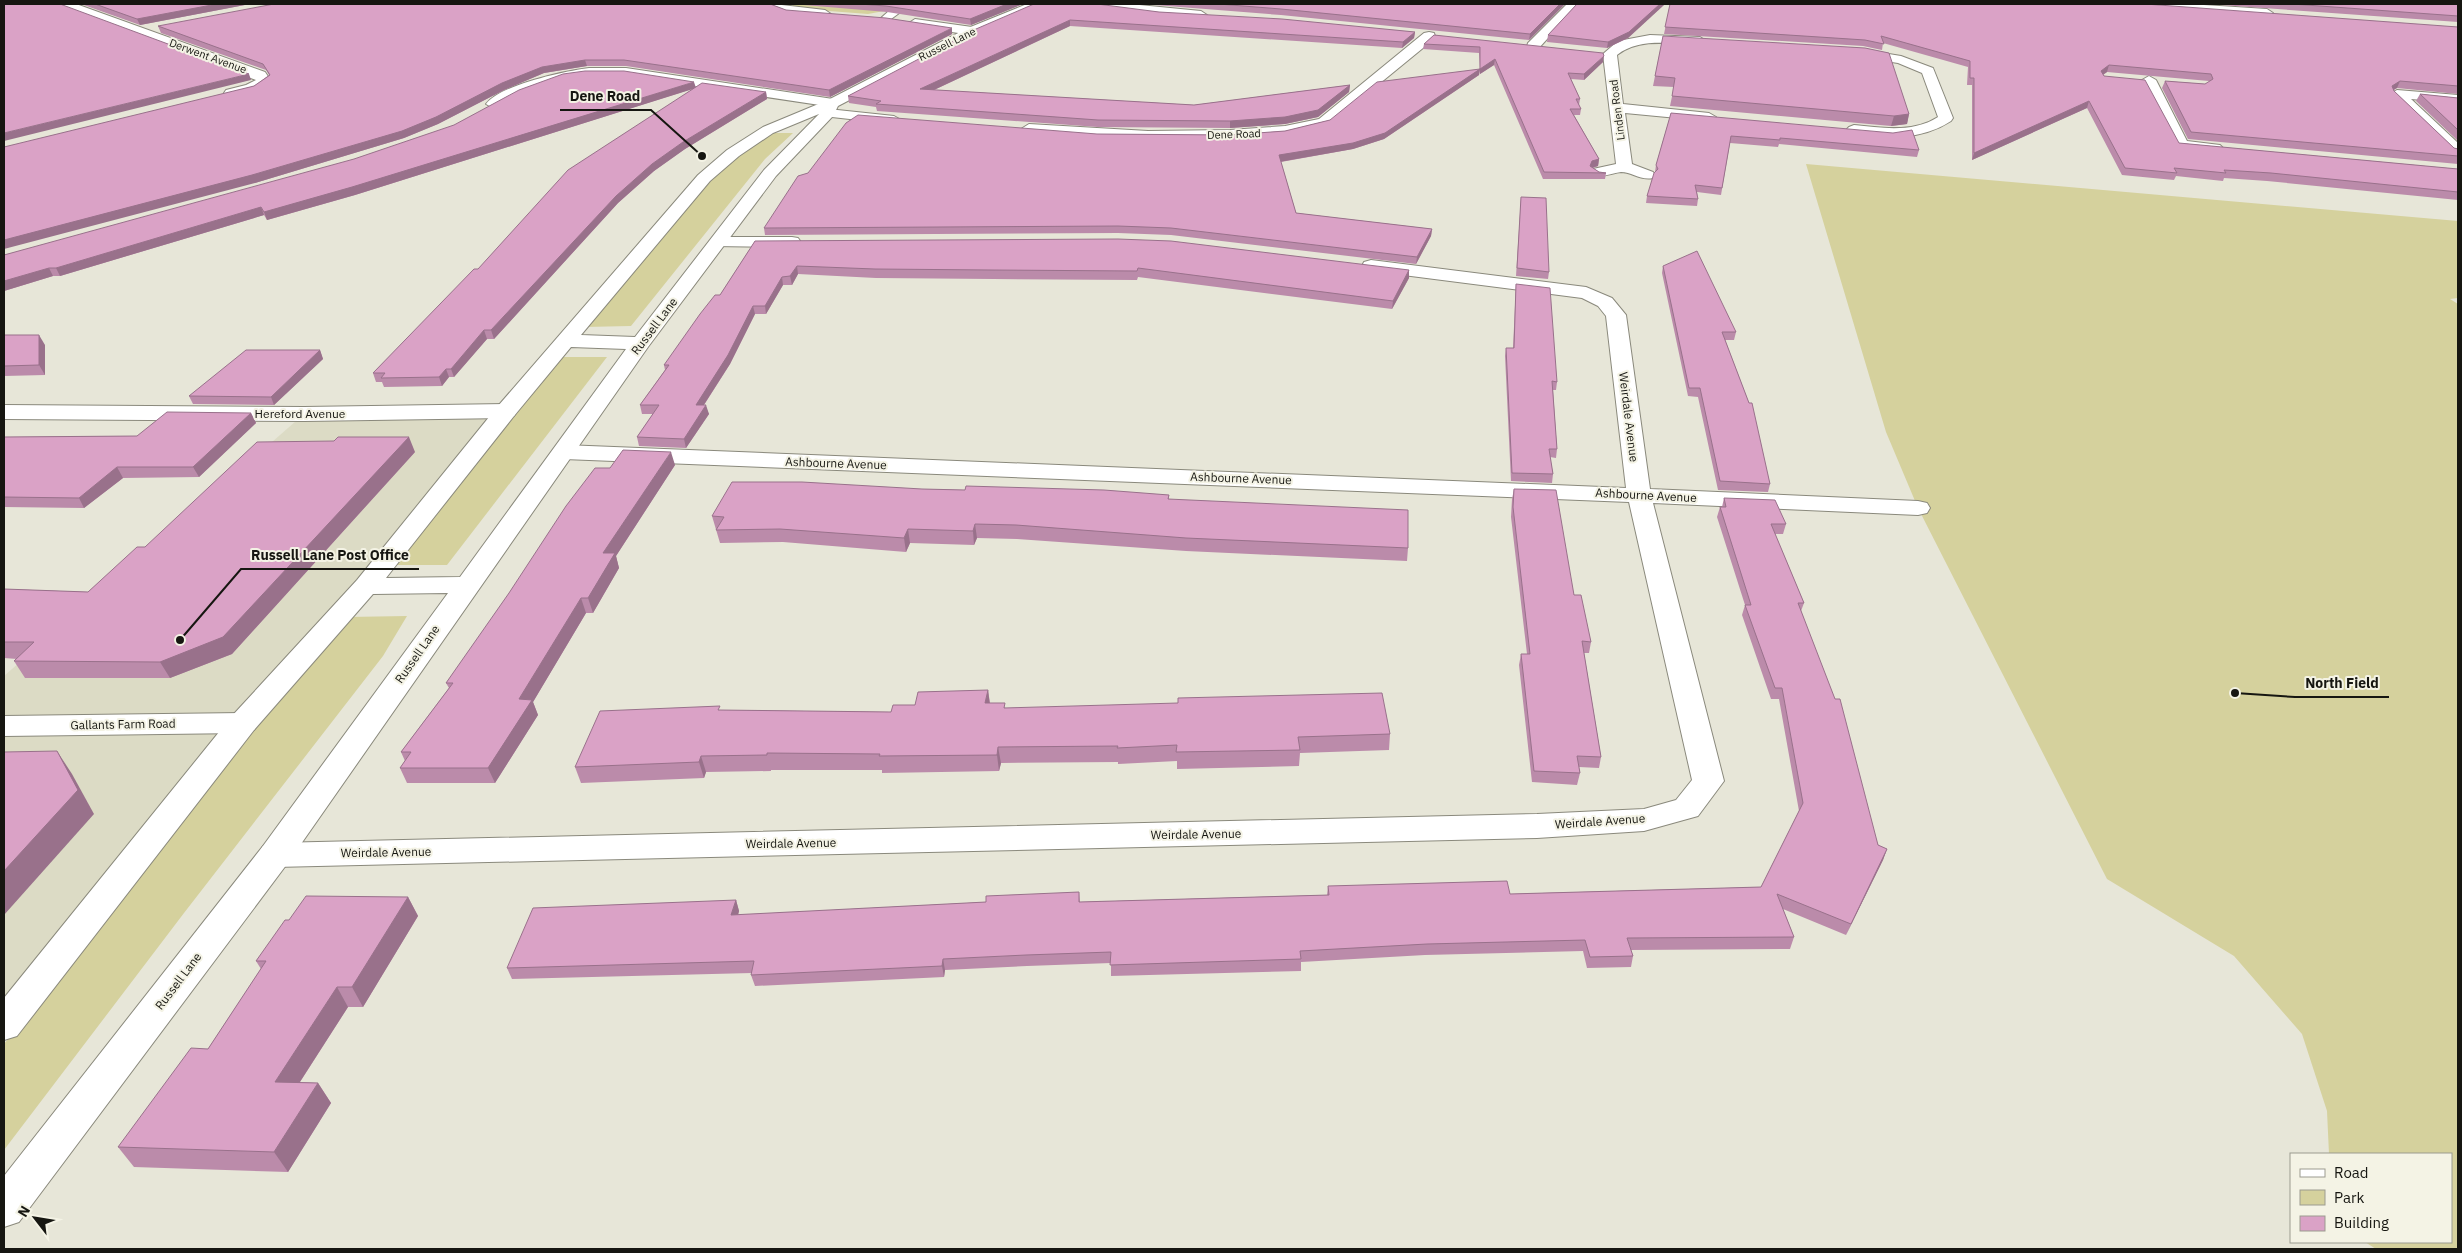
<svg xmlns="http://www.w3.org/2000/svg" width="2462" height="1253" font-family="'IBM Plex Sans',sans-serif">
<rect width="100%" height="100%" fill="#e7e6d8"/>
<polygon fill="#dcdbc5" points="304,414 496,415 45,960 4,1015 4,676"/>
<g fill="#d5d19d">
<polygon points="792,4 861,4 884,11 868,14 803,9 793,6"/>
<polygon points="774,133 793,133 765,159 631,326 584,327 707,182 740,153"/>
<polygon points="1806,164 2458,221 2458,298 2450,299 2458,304 2458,1249 2376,1249 2365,1242 2451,1242 2451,1154 2329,1154 2327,1111 2302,1034 2234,956 2107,879 1918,508 1886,432"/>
<polygon points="557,357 607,357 447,565 385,565"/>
<polygon points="407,616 383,656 184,913 4,1150 4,1044 257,722 347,617"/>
</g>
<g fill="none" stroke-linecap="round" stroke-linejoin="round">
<defs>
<g id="minor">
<path d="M59 4H76L265 72 271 81C263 91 238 99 226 96L224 93 226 90 246 85 256 80 61 7Z"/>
<path d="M773 4 825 10 831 14C823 22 784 13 773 9Z"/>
<polygon points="871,4 896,4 906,8 887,22 881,18 890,10 873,7"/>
<polygon points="1092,4 1129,4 1201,11 1207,15 1201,19 1098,8"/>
<polygon points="1567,4 1579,4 1538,49 1528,49 1527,46 1528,43"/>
<polygon points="915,19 972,27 978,31 972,35 911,26 909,23"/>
<path d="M1429 32 1434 33 1435 36 1434 39 1329 125 1324 126C1227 149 1127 139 1029 134L1021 129 1029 124 1148 131 1230 130 1285 126 1319 119 1424 33Z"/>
<path d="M1650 35 1700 37 1706 41 1700 45C1672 44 1640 37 1617 55L1623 104 1709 113 1716 117 1709 121 1625 113 1632 164 1653 172 1655 175 1653 178C1641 181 1632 172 1621 172 1612 173 1603 178 1593 175L1591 172 1593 169 1616 164 1603 54 1618 41Z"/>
<path d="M1852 48 1901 56 1933 68 1953 118 1951 121C1922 140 1882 141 1849 133L1846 130 1849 127 1854 125C1883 128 1913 133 1938 117L1922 73 1898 63 1847 55 1845 52 1847 49Z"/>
<path d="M589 68H626L833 99 840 103 833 107 626 76C593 75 562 77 531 90 519 96 506 105 493 108L486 104C500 85 565 71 589 68Z"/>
<polygon points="2149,76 2156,80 2187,141 2220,145 2223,148 2220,151 2215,153 2176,148 2142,80"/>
<polygon points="2397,90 2458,95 2458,103 2411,99 2458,143 2458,156 2452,154 2392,97 2390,94"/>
<polygon points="828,109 894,116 901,120 894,124 823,116 821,113 823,110"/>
<polygon points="719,237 792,237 798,238 801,242 798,246 792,247 713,246 710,242 713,238"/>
<polygon points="1371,260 1586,287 1612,298 1626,315 1650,489 1918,501 1927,503 1930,508 1927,513 1918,515 1653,503 1724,781 1698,816 1644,831 1537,838 275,867 263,864 258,855 263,846 275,843 1537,814 1644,809 1676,800 1692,780 1629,502 564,459 556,457 552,452 556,447 564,445 1626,488 1606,316 1598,306 1582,298 1364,270 1362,266 1364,262"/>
<polygon points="506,404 514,406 517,411 514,416 506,418 304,421 4,419 4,405 304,407"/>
<polygon points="243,713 254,716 258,723 254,730 243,733 4,736 4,716"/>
</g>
<polygon id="tertiary" points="2135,4 2188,4 2267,9 2273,13 2267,17 2141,8"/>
<path id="secondary" d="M1027 4H1043L976 34 838 106 833 116 776 176 648 347 287 864 19 1222 4 1227V1176L263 846 448 593 373 594 254 730 17 1036 4 1040V998L232 716 357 580 498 406 698 175 727 150 763 127 828 100 968 28ZM819 114 764 170 635 337 581 335 710 181 739 156 773 133ZM571 347 626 349 460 577 386 578 514 416Z"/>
</defs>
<use href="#minor" stroke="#8a897c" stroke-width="2"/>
<use href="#tertiary" stroke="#8a897c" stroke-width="2"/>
<use href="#secondary" stroke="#8a897c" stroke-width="2"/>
<use href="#minor" fill="#fff" fill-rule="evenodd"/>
<use href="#tertiary" fill="#fff" fill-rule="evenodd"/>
<use href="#secondary" fill="#fff" fill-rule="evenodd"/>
</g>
<g fill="#bb8baa">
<polygon points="81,4 250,4 140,25"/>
<polygon points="792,4 1023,4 971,25 887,12"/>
<polygon points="1034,4 1159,12 1415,32 1414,38 1402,48 1070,26 934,90 1194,105 1350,85 1349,92 1318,117 1285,124 1230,128 1098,127 877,111 876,107 849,103 848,96"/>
<polygon points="1142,4 1565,4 1529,40 1281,15"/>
<polygon points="1577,4 1665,4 1628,38 1607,48 1547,42 1548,35"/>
<polygon points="1670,4 2458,27 2458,94 2397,88 2394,90 2394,91 2454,148 2458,149 2458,164 2188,139 2162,88 2165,81 2205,84 2209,82 2209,81 2107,72 2103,75 2179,143 2458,169 2458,200 2267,181 2224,178 2223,181 2176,176 2174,180 2122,175 2087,108 1972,160 1972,85 1967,85 1968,67 1883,43 1882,50 1863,46 1664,34"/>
<polygon points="2207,4 2458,4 2458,23 2458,22"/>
<polygon points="773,5 786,10 952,34 830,97 626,66 587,66 544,73 504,90 438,124 404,138 255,183 228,93 254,86 269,75 266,70 161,33 158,26"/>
<polygon points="1434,35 1603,62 1584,80 1571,79 1580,99 1579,105 1581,109 1580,115 1574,115 1599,159 1598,166 1593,168 1599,172 1606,173 1605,179 1543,179 1494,65 1480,74 1480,70 1479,75 1384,139 1353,149 1281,162 1296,213 1432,229 1431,236 1416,264 1171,235 1118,233 765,235 764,228 1097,134 1230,135 1285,131 1330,120 1480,69 1479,53 1423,49 1424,44"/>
<polygon points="1663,36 1909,114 1907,124 1891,126 1670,106 1674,87 1653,86"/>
<polygon points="696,87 766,92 767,99 685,149 654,171 618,203 494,339 487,339 454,377 449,377 442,386 384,387 382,382 376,382 373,373 478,269 692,89 355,195 267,220 264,215 60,276 53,276 4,291 4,255"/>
<polygon points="2420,94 2458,98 2458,141 2416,101"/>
<polygon points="1671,113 1919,150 1917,157 1779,144 1778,147 1730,143 1721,195 1697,192 1698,199 1697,206 1646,203 1647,196 1655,172 1656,165"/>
<polygon points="1521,197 1549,272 1548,279 1516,276"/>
<polygon points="755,241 1409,270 1409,278 1392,309 1138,277 1137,280 993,279 876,278 798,274 792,285 783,285 766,314 755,314 730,364 704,405 709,414 686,448 639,446 637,437 653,414 642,414 640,405 665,370 664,365 720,295"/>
<polygon points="1663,266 1736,332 1734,340 1725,340 1749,403 1770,484 1768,492 1718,490 1698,397 1688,396 1662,273"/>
<polygon points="1516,284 1557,382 1556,390 1553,390 1557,449 1556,458 1550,457 1553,474 1552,483 1511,481 1505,356 1506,348 1513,348"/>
<polygon points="4,335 45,345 45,375 4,376"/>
<polygon points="320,350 323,359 274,405 193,404 189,396"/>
<polygon points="251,413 256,423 199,477 123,478 84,508 4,507 4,437 137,436"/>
<polygon points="415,452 232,654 170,678 25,678 14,661 17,659 4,658 4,589 88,592 145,547"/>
<polygon points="675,465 616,556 619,568 593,613 586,613 533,702 538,715 495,783 407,783 400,768 405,761 401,752 449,688 446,683 610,468"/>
<polygon points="922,489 1169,495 1169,499 1408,548 1407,561 1186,551 1017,539 977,538 974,545 910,543 906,552 783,542 720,543 712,516"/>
<polygon points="1514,489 1574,595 1591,642 1589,653 1584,653 1601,757 1599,768 1579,767 1580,773 1577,785 1532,782 1519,665 1521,654 1527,654 1511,517 1512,499"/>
<polygon points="1724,498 1786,524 1783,534 1775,534 1804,603 1801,611 1878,845 1887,849 1883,860 1846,935 1783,909 1794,937 1790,949 1631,950 1633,956 1631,967 1587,968 1583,951 1425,955 1301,962 1301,971 1111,976 1111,963 1027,966 945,970 944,977 755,986 751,975 752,973 512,979 507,968 736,900 739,911 738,915 986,902 1079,892 1080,902 1327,895 1328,886 1510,894 1761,887 1799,811 1779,699 1771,699 1742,615 1745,605 1717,517 1720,507 1722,507"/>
<polygon points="988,690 990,703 1006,708 1390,734 1389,750 1300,753 1299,766 1177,769 1177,761 1118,764 1118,762 1001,763 999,771 882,773 882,770 771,770 771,771 706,772 704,778 581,783 575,767 721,710 891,712 915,705"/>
<polygon points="408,897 418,916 363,1007 348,1007 300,1082 318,1083 331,1103 288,1172 134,1167 118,1147 208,1049 261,969 256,961 289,920"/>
</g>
<g fill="#99718b">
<polygon points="217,4 250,4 140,25 137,19"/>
<polygon points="1007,4 1023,4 971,25 970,19"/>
<polygon points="1560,4 1565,4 1529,40 1530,34"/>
<polygon points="1660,4 1665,4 1628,38 1607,48 1608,42"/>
<polygon points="1070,20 1070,26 921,96 920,89"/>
<polygon points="952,28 952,34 830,97 829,90"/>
<polygon points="1415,32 1414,38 1402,48 1403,42"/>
<polygon points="1604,56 1603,62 1584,80 1584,74"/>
<polygon points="1495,59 1494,65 1480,74 1480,69"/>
<polygon points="585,60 587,66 544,73 504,90 438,124 404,138 255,183 4,249 4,240 502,83 542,67"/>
<polygon points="2109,65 2107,72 2098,78 2101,71"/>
<polygon points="1480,69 1479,75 1384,139 1353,149 1279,162 1279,155"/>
<polygon points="249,74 251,80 4,141 4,133"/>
<polygon points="2400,81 2397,88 2389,92 2392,86"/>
<polygon points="694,82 696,88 355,195 267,220 264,212"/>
<polygon points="1350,85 1349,92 1318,117 1285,124 1230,128 1230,121"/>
<polygon points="766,92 767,99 685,149 654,171 618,203 494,339 491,330 616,196 652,164 683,142"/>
<polygon points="2089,101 2087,108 1972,160 1974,153"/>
<polygon points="1909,114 1907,124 1891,126 1894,116"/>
<polygon points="1599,159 1598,166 1591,168 1590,166 1592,161"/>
<polygon points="261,207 264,215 60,276 56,268"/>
<polygon points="1432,229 1431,236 1416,264 1417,257"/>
<polygon points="797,266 798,274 792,285 790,276"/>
<polygon points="49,268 53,276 4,291 4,281"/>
<polygon points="1409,270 1409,278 1392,309 1393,301"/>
<polygon points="782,277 783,285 766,314 765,306"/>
<polygon points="753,306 755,314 730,364 698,414 696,405"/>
<polygon points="484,330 487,339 454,377 451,369"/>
<polygon points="39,335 45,345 45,375 39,365"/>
<polygon points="320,350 323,359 274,405 271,397"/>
<polygon points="446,369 449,377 442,386 439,377"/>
<polygon points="706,405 709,414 686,448 684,439"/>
<polygon points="251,413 256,423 199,477 193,467"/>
<polygon points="409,437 415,452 232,654 170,678 160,662"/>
<polygon points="671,452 675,465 616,556 619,568 593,613 588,598 603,553"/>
<polygon points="117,467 123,478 84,508 79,498"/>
<polygon points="975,524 977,538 974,545 973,531"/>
<polygon points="908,529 910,543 906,552 904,538"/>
<polygon points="581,598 586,613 533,702 538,715 495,783 488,768 519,699"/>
<polygon points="988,690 990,706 985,703"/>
<polygon points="998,747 1001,763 999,771 997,755"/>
<polygon points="57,751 72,774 94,814 4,915 4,871"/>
<polygon points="701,756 706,772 704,778 699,762"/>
<polygon points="1887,849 1883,860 1846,935 1851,924"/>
<polygon points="408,897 418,916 363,1007 352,987"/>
<polygon points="736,900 739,911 735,926 731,915"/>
<polygon points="943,959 945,970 944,977 942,966"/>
<polygon points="337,987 348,1007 287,1102 275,1082"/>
<polygon points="318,1083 331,1103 288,1172 274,1152"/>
</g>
<g fill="#daa2c6" stroke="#99718b">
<polygon points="4,4 60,4 249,74 4,133"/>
<polygon points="95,4 217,4 137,19"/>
<polygon points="274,4 770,4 786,10 886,18 952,28 829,90 624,60 585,60 542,67 502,83 436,117 402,131 252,175 4,240 4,147 254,86 270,75 263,64 158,26"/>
<polygon points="859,4 1007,4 970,19 886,6"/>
<polygon points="1034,4 1097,4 1159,12 1282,19 1415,32 1403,42 1070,20 920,89 1194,105 1350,85 1318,110 1285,117 1230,121 1098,120 876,104 881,101 848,96 976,29"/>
<polygon points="1218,4 1560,4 1530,34 1281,9"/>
<polygon points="1577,4 1660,4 1629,32 1608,42 1548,35"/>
<polygon points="1670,4 2145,4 2458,27 2458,86 2400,81 2392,86 2394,91 2454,148 2458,149 2458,156 2191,132 2165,81 2205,84 2213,79 2211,74 2109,65 2101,71 2104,76 2145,80 2179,143 2458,169 2458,192 2271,173 2224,170 2226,173 2174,168 2177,173 2125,168 2089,101 1974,153 1974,78 1970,78 1970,61 1881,36 1884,44 1865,40 1665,27"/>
<polygon points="2292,4 2458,4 2458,16"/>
<polygon points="1434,35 1603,53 1604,56 1584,74 1568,73 1580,99 1576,99 1581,109 1570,109 1599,159 1592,161 1590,166 1599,172 1606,173 1544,172 1495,59 1480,69 1480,47 1424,44"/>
<polygon points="1663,36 1865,48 1889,53 1909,114 1894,116 1672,96 1675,78 1655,76"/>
<polygon points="1480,69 1385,133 1353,143 1279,155 1296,213 1432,229 1417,257 1171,228 1118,226 764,228 798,176 808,173 846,123 858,115 1097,134 1230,135 1285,131 1330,120 1377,82"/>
<polygon points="585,71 624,71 694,82 352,187 264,212 261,207 56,268 49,268 4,281 4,255 354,159 454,125 519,90 563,74"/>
<polygon points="702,83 766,92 683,142 652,164 616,196 491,330 484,330 451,369 446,369 439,377 381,378 385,373 373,373 474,269 478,269 568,170"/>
<polygon points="2420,94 2458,98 2458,130"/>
<polygon points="1671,113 1893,133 1912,130 1919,150 1780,138 1780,140 1731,136 1722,188 1695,185 1698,199 1647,196 1654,173 1658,169 1656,165"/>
<polygon points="1521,197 1546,198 1549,272 1517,268"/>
<polygon points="1118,239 1171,241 1409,270 1393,301 1138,268 1137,271 992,270 875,269 797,266 790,276 782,277 765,306 753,306 728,355 696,405 706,405 684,439 637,437 659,405 640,405 669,365 664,365 700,314 715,295 720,295 755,241"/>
<polygon points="1697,251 1736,332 1722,332 1749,403 1752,403 1770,484 1720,481 1700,388 1689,388 1663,266"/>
<polygon points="1516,284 1550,288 1557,382 1552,381 1557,449 1549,449 1553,474 1512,473 1506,348 1514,348"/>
<polygon points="4,335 39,335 39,365 4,366"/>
<polygon points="246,350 320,350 271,397 189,396"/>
<polygon points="167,412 251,413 193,467 117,467 79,498 4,497 4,437 137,436"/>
<polygon points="338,437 409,437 223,637 160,662 14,661 34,642 4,642 4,589 88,592 137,547 145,547 257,442 334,441"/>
<polygon points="623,450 671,452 603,553 615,553 588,598 581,598 519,699 532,700 488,768 400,768 411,752 401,752 453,683 446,683 509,593 566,506 595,468 610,468"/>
<polygon points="732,482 802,482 922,489 965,490 966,486 1104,490 1169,495 1168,499 1408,510 1408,548 1186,538 1016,525 975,524 973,531 908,529 904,538 780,529 716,530 724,517 712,516"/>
<polygon points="1514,489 1556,490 1574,595 1581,595 1591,642 1582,641 1601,757 1577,756 1580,773 1534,771 1521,654 1530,654 1513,507"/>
<polygon points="1724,498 1775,500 1786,524 1771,524 1804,603 1798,603 1835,699 1840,699 1878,845 1887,849 1851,924 1777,894 1794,937 1627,938 1633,956 1590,957 1585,940 1427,944 1300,951 1301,959 1110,965 1111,952 1026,955 943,959 942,966 751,975 754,961 507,968 533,908 736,900 731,915 986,902 986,896 1079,892 1079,902 1329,895 1328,886 1507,881 1510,894 1761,887 1803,803 1782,688 1775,688 1745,605 1751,605 1720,507 1726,507"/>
<polygon points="988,690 985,703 1005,703 1004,708 1178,703 1178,698 1382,693 1390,734 1298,737 1300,750 1176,752 1177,745 1117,748 1118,746 998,747 997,755 879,756 880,754 767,753 767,755 701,756 699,762 575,767 600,711 720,706 718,710 891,712 893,705 915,705 918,692"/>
<polygon points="57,751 78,790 4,871 4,752"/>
<polygon points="306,896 408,897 352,987 337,987 275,1082 318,1083 274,1152 118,1147 191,1048 208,1049 266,961 256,961 285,920 289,920"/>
</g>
<g text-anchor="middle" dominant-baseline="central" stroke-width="4" stroke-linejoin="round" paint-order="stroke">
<g font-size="11" fill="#161611" stroke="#f4f3e5">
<text transform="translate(947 44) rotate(-26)">Russell Lane</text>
<text transform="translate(208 56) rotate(20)">Derwent Avenue</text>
<text transform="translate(1617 110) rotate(-97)">Linden Road</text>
<text transform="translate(1234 134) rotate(-2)">Dene Road</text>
</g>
<g font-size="12" fill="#161611" stroke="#f4f3e5">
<text transform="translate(654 326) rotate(-53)">Russell Lane</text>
<text x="300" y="413">Hereford Avenue</text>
<text transform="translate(1629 417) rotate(83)">Weirdale Avenue</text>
<text transform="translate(836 463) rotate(2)">Ashbourne Avenue</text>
<text transform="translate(1241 478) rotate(2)">Ashbourne Avenue</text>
<text transform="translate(1646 495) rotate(3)">Ashbourne Avenue</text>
<text transform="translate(417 654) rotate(-55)">Russell Lane</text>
<text transform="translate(123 724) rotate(-1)">Gallants Farm Road</text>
<text transform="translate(1600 821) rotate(-4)">Weirdale Avenue</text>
<text transform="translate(1196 834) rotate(-1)">Weirdale Avenue</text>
<text transform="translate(791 843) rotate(-1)">Weirdale Avenue</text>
<text transform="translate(386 852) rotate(-1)">Weirdale Avenue</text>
<text transform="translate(178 981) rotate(-53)">Russell Lane</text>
</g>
</g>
<path fill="none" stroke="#161611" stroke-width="2" d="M702 156L651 110H560M180 640L241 569H419M2235 693L2295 697H2389"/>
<g fill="#161611" stroke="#f4f3e5" stroke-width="2">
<circle cx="702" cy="156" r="5"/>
<circle cx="180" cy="640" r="5"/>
<circle cx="2235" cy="693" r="5"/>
</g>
<g font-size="14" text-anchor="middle" font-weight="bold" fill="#161611" stroke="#f4f3e5" stroke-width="4" stroke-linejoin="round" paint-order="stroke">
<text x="605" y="101">Dene Road</text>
<text x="330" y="560">Russell Lane Post Office</text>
<text x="2342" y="688">North Field</text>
</g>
<rect width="2462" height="1253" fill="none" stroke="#161611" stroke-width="10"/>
<rect x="2290" y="1153" width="162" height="90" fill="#f4f3e5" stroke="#9b9b90"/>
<rect x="2300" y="1169" width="25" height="8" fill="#ffffff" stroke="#9b9b90"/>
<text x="2334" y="1178" font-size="15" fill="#161611">Road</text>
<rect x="2300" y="1190" width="25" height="15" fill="#d5d19d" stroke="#9b9b90"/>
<text x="2334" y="1203" font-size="15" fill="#161611">Park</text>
<rect x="2300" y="1216" width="25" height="15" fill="#daa2c6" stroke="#9b9b90"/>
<text x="2334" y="1228" font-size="15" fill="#161611">Building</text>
<g transform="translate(35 1218) rotate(301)" stroke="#f4f3e5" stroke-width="4" paint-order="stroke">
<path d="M0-4L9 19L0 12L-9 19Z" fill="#161611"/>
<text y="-8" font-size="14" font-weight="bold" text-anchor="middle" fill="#161611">N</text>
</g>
</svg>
